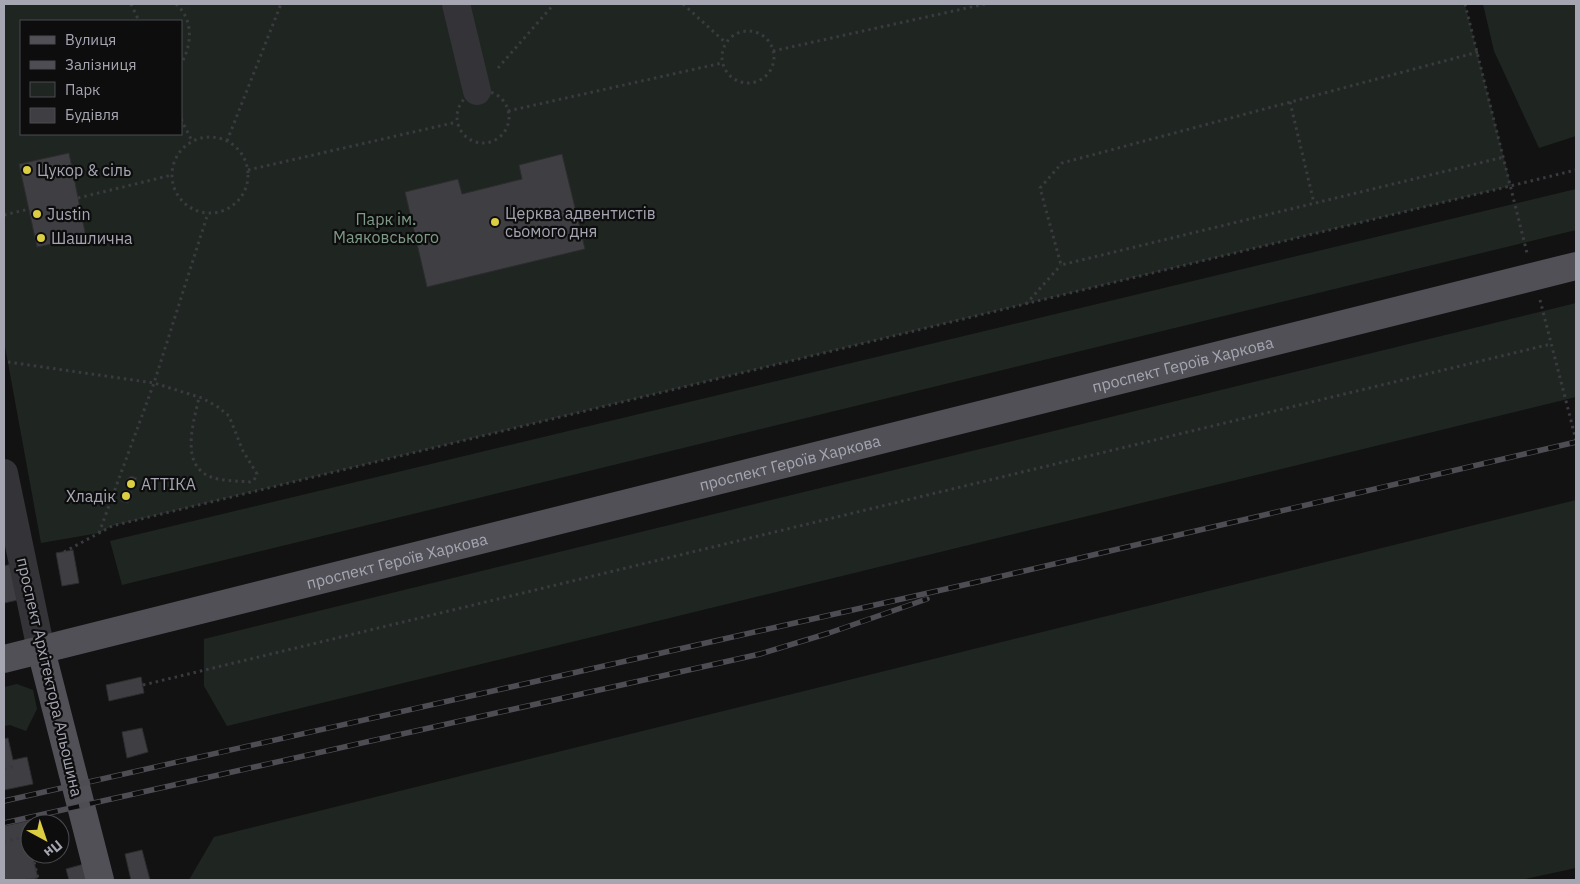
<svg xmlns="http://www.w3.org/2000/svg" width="1580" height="884" font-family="'IBM Plex Sans',sans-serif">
<rect width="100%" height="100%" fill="#121213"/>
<g fill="#1f2621" fill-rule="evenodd">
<path d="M4 4H1465L1511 186 112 526 99 533 41 543 4 341ZM21 21H181V134H21Z"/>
<polygon points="1483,4 1576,4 1576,136 1539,148 1494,51"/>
<polygon points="1576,189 1576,230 122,585 110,541"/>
<polygon points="1576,303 1576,397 227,726 204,686 204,639"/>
<polygon points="1576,500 1576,868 1520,880 189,880 214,837"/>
<polygon points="17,684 33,690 37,709 26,731 10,725 4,726 4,687"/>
</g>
<g fill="#3f3f43" stroke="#2d2c2f">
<polygon points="69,153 86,237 37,247 19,164"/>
<polygon points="562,154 585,249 427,287 405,192 458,179 462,194 522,179 519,165"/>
<polygon points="131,476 137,478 133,487 128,486 126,482 127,479"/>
<polygon points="124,490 132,492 128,503 121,501"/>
<polygon points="73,550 79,583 62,586 56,553"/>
<polygon points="11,564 18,600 4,603 4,566"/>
<polygon points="141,677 144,693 109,701 106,685"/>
<polygon points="142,728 148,752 127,758 122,732"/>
<polygon points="8,738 13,760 27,757 33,784 4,790 4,739"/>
<polygon points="44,817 46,824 30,824 30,854 32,854 38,878 26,880 4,880 4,826"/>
<polygon points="142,850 150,880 131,880 125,854"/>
<polygon points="84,864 88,880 69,880 66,869"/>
</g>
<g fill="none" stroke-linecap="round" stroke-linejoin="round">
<g stroke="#3a3a3f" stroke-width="3" stroke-dasharray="2.5 4" stroke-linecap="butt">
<polyline points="131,4 139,21"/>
<path d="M176 4C194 20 192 45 181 64"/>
<polyline points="683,4 726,43"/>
<polyline points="1465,4 1527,253"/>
<circle cx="748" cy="57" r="26"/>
<polyline points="773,51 985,4"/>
<polyline points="1478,52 1062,163 1040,188 1061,265 1504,157"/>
<polyline points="498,68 554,4"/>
<circle cx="483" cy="117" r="26"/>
<polyline points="1290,102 1314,203"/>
<polyline points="508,111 722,63"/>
<polyline points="181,119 192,141"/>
<circle cx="210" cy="175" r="38"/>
<polyline points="227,141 281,4"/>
<polyline points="248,170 457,122"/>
<polyline points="78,198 172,175"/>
<polyline points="4,215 29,209"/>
<polyline points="1540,300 1576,440"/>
<polyline points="1026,304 1061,265"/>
<path d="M8 362 154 383 202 398 218 407 229 416 243 451 257 474 254 480 250 482C238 481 221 481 211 477 179 465 194 422 199 397"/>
<polyline points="99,533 154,383 208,213"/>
<polyline points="64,552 112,526 1576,170"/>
<polyline points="143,685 1551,344"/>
<polyline points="4,769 15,766"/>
<polyline points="4,842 30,835"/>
<polyline points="26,880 38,878 32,854"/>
</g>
<g stroke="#343438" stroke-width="28">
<polyline points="456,4 477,91"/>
<polyline points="4,473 41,650"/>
</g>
<g stroke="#505056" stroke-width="28">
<polyline points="41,650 100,880"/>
<path id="s1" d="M4 659 1576 266"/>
</g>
<defs>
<g id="rail">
<polyline points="4,801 977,582 1576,442"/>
<polyline points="4,823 760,654 829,633 927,599"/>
</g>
</defs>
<use href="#rail" stroke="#4d4d53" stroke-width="5.5"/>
<use href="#rail" stroke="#0d0d0e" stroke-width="4" stroke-dasharray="11" stroke-linecap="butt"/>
</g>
<g fill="#dbce43" stroke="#0d0d0e" stroke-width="2">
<circle cx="27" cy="170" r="5"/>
<circle cx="37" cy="214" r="5"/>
<circle cx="495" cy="222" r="5"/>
<circle cx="41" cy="238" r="5"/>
<circle cx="131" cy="484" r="5"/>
<circle cx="126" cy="496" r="5"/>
</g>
<g text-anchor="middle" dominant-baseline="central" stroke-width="4.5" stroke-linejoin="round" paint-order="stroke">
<g font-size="16" fill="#a5a6b2" stroke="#0d0d0e" text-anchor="start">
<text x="37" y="170">Цукор &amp; сіль</text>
<text x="505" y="213">Церква адвентистів<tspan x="505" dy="18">сьомого дня</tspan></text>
<text x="47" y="214">Justin</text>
<text x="51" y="238">Шашлична</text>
<text x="141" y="484">АТТІКА</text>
<text x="116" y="496" text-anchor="end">Хладік</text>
</g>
<g font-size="16" fill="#7e9b87" stroke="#0d0d0e">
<text x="386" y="219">Парк ім.<tspan x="386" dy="18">Маяковського</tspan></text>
</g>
<g font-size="16" fill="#a5a6b2" stroke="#0d0d0e">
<text stroke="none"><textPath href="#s1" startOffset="1215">проспект Героїв Харкова</textPath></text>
<text stroke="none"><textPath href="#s1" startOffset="810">проспект Героїв Харкова</textPath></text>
<text stroke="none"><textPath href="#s1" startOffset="405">проспект Героїв Харкова</textPath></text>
<text transform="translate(50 677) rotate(77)">проспект Архітектора Альошина</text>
</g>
</g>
<rect width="1580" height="884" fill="none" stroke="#a5a6b2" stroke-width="10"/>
<rect x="20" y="20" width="162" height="115" fill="#0d0d0e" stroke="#4a4a50"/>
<rect x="30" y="36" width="25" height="8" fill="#505056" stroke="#4a4a50"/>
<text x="65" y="45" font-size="15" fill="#a5a6b2">Вулиця</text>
<rect x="30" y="61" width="25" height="8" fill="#4d4d53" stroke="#4a4a50"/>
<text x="65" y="70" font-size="15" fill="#a5a6b2">Залізниця</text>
<rect x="30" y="82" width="25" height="15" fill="#1f2621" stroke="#4a4a50"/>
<text x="65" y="95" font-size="15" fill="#a5a6b2">Парк</text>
<rect x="30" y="108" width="25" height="15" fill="#3f3f43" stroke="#4a4a50"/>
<text x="65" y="120" font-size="15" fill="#a5a6b2">Будівля</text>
<g transform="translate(45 839) rotate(140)"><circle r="24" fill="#0d0d0e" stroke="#4a4a50"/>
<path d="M0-4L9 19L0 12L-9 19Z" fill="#dbce43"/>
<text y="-8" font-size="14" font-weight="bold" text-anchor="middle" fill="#a5a6b2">Пн</text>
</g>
</svg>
